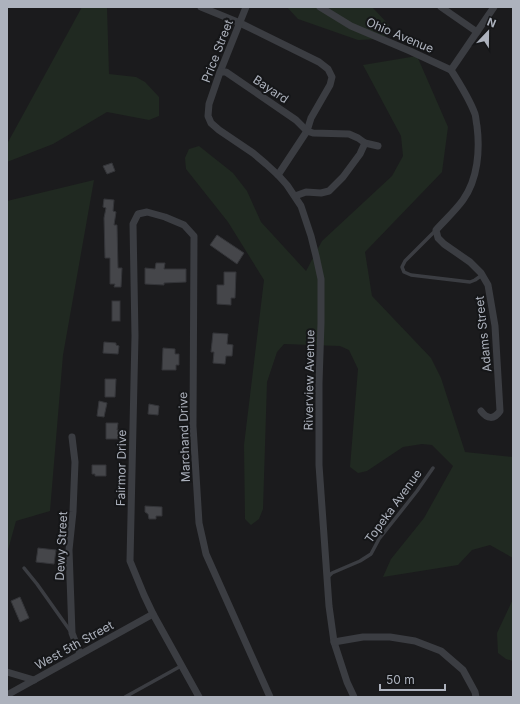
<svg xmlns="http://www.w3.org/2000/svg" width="520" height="704" font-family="Inter,sans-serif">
<rect width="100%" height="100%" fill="#1b1b1d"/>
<g fill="#202921">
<polygon points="82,7 107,7 109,74 136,77 145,82 159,97 159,116 149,120 107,112 53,144 7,162 7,144"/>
<polygon points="287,7 372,7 389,25 389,35 379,39 358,40 298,19"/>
<polygon points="417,56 448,127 442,172 365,252 372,296 431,358 441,378 465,452 513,457 513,558 490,545 472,550 458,565 383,577 391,559 424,518 453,466 432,445 422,444 403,447 367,471 358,473 350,467 358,369 349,350 340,346 284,344 277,352 267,382 263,509 259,519 251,525 245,519 244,445 264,280 228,222 186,169 185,158 189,149 199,146 233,173 247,191 261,222 306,271 322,241 392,176 403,156 401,136 363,65"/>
<polygon points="94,180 63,355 50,511 16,521 8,550 7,552 7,201"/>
<polygon points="513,599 513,661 506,659 498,653 497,633"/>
</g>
<g fill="#45464a" stroke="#343539">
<polygon points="112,163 115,171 107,174 103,166"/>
<polygon points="104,199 114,200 113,211 116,212 114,225 117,225 118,268 122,268 121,287 114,287 115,284 110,284 110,258 105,258 104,218 106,208 103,207"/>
<polygon points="217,235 244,253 237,264 210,245"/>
<polygon points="156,263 165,263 164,269 186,269 186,282 164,283 164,285 145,284 145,268 155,269"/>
<polygon points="224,272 236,272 235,298 231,298 231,305 217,304 217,285 224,285"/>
<rect x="112" y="301" width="8" height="20"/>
<polygon points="213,333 228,334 227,344 233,345 232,356 226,356 225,364 213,363 214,352 211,352"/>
<polygon points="104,342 116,343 116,345 119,346 118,354 103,353"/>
<polygon points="163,348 175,349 175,354 179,354 179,365 176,365 176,370 162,370"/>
<polygon points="105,379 116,379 115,397 105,397"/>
<polygon points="99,401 107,403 104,417 97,416"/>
<polygon points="149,404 159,406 158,415 148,414"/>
<polygon points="106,423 118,423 117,430 121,430 121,439 106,439"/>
<polygon points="92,465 106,465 106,476 95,476 95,474 92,474"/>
<polygon points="145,506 162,507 162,516 156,516 156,519 149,519 148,514 145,512"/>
<polygon points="38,548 56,550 54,564 36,562"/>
<polygon points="20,597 29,618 20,622 11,601"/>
</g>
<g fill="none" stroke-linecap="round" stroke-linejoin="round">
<g stroke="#3b3d42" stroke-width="3.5">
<polyline points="435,231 405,261 402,267 404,272 411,275 470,282 475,280 482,275"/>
<polyline points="24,568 37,584 71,632"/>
<polyline points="328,577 332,573 360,561 371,554 379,539 417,491 433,468"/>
<polyline points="125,697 181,666"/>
</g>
<g stroke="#3b3d42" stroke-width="7">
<polyline points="201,7 240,23 319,62 328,69 332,77 330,85 311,118 307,131 278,175"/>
<polyline points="246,7 220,72 209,104 208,116 211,123 219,130 253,153 266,164 278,175 287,185 301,206 311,236 316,256 321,279 321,323 319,383 319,465 329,606 334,642 347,682 354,697"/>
<polyline points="320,7 351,26 410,51 451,70"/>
<polyline points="441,7 477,32"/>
<polyline points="220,72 226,72 296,120 307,131 313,133 349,134 358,138 365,143 378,146"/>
<polyline points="295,196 306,192 321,193 329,191 343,177 360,154 365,143"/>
<path d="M481 411C487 419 494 420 500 411L495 326 488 285 481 273 470 262 444 244 438 238 436 230C445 220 455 211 463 200 478 179 480 150 477 126 476 122 476 117 475 114 469 98 460 84 451 70L494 7"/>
<polyline points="72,437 75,462 73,512 69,550 72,633 80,654"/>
<polyline points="334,642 363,637 390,637 415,641 441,651 463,670 475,692 476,697"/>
<polyline points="7,672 34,680"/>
<polyline points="7,695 153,614"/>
<polyline points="199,697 153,614 144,595 130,561 135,336 133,224 138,214 147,212 165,217 184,225 194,236 193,426 199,523 206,554 270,697"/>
</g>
</g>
<g text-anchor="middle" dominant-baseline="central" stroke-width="4" stroke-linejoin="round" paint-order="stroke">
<g font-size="12" fill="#adb2bd" stroke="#151618">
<text transform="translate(400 35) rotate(23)">Ohio Avenue</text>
<text transform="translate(217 51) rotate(-69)">Price Street</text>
<text transform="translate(271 89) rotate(34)">Bayard</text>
<text transform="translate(483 334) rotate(-96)">Adams Street</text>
<text transform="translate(309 380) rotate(-89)">Riverview Avenue</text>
<text transform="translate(184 437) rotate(-92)">Marchand Drive</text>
<text transform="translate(121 468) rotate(-89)">Fairmor Drive</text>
<text transform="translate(393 506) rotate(-54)">Topeka Avenue</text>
<text transform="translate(61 546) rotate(-87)">Dewy Street</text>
<text transform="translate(74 645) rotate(-29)">West 5th Street</text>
</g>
</g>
<rect width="520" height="704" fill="none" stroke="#adb2bd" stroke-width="16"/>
<g transform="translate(488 32) rotate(22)" stroke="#151618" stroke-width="3" paint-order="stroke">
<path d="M0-3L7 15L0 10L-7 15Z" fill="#adb2bd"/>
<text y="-6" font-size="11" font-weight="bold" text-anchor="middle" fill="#adb2bd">N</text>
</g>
<path d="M380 684v6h65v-6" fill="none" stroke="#adb2bd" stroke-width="2"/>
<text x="386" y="684" font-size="12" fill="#adb2bd" stroke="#151618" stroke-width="3" paint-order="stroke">50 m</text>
</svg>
